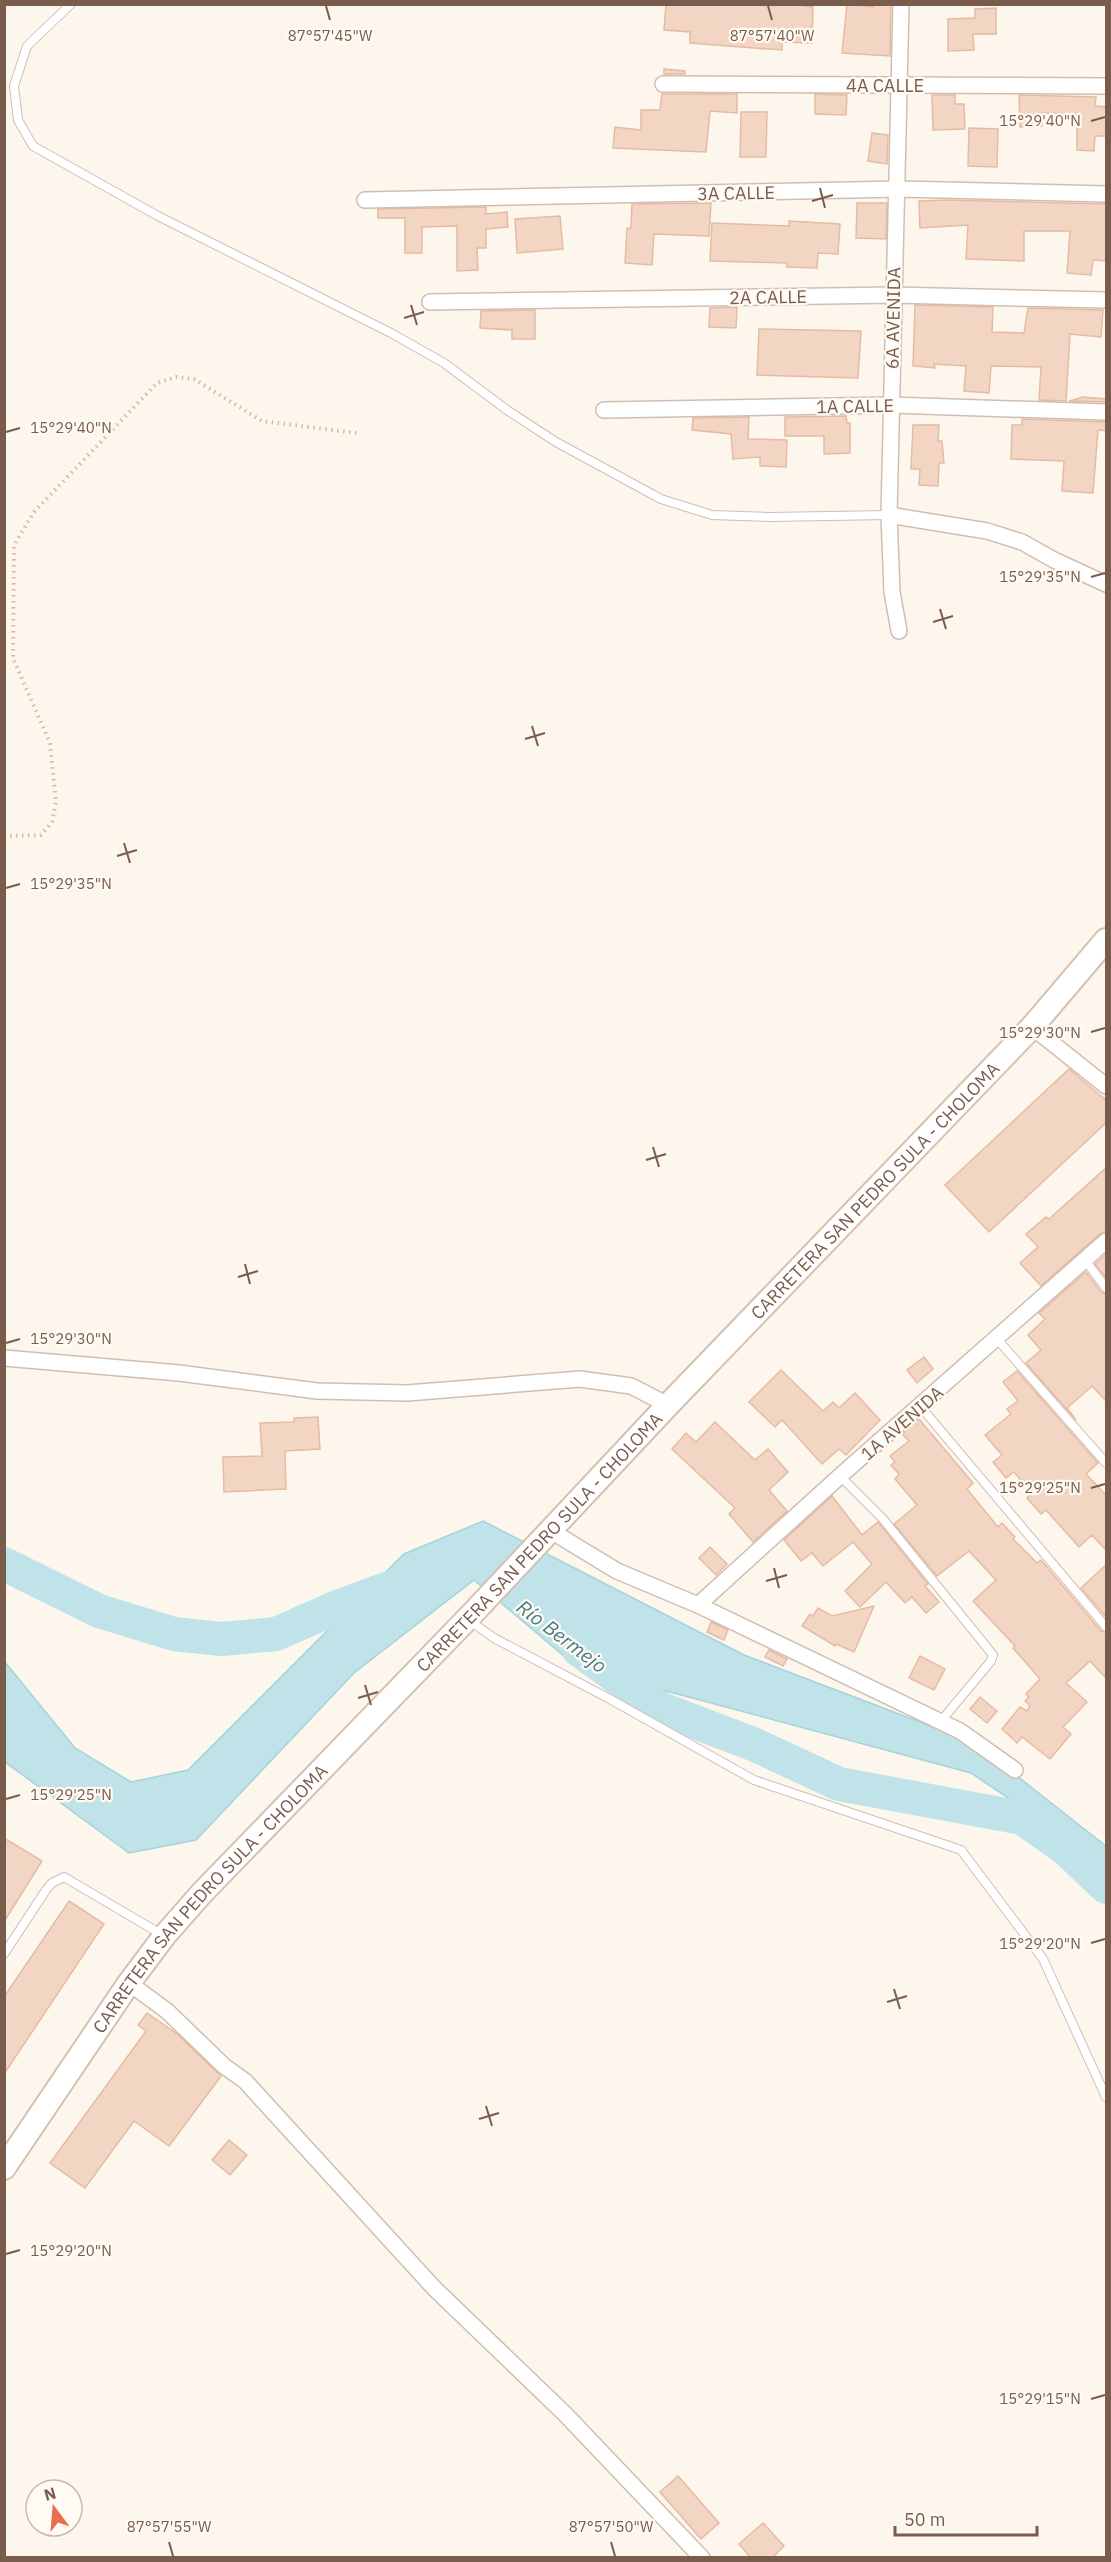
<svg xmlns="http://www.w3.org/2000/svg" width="1111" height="2562" font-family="'IBM Plex Sans',sans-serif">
<rect width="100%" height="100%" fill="#fdf6ec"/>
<polygon fill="#bfe3e8" stroke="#a5d3da" stroke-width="1.5" points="483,1521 744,1655 975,1743 1106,1846 1106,1877 1087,1851 971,1773 577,1667 474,1580 354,1673 196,1840 129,1853 5,1762 4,1661 75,1748 131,1782 188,1770 404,1554"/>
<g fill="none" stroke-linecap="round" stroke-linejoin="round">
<g stroke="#bfe3e8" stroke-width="34">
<polyline points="4,1564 99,1611 174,1634 221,1639 276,1634 337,1607 403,1583"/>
<polyline points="579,1650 661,1709 753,1744 839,1784 1022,1818 1065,1848 1106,1887"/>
</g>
</g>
<g fill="#f3d5c3" stroke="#e6bba3" stroke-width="1.5">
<polygon points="666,4 792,4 813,7 812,43 782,42 782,50 690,43 690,32 664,30"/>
<polygon points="847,4 873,7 873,4 891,4 890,56 842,53"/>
<polygon points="996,8 996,34 973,34 974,50 948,51 948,19 975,18 975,9"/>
<polygon points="664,69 685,71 685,74 664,74"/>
<polygon points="662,94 737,94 737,113 710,111 706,152 613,148 615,127 641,130 641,110 660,110"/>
<polygon points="815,94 847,95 846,115 815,114"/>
<polygon points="932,95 955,95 955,104 964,104 965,129 933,130"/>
<polygon points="1019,95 1096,97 1095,106 1107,107 1107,136 1095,136 1094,151 1077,150 1077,114 1042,113 1042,126 1020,127"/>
<polygon points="741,112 767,112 766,157 740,157"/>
<polygon points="969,128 998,129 997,167 968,166"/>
<polygon points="872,133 888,135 887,164 868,161"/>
<polygon points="947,200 1107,204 1107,261 1093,260 1091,275 1067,273 1070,231 1024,231 1024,261 966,259 968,225 920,228 919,201"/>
<polygon points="711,203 709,236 654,234 652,265 625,263 627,228 631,228 632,204"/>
<polygon points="857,203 887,203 886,239 856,238"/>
<polygon points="486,207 486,214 507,212 508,227 486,229 486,248 477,248 478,270 457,271 457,226 422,227 422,253 405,253 405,218 378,218 378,209"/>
<polygon points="560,216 563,249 517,253 515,219"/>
<polygon points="789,221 840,224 838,254 818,253 817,268 787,267 787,263 710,261 712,223 789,226"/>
<polygon points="915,305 993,307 992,332 1024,333 1028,308 1103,310 1101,337 1070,334 1066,401 1039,400 1041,367 991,366 989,393 964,391 966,366 934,364 935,368 913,366"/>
<polygon points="737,307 736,328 709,327 710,308"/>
<polygon points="535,310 535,339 512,339 512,330 480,328 481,311"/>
<polygon points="759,329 861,331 858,378 757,375"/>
<polygon points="1083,397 1107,399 1107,402 1069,401"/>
<polygon points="846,416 847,423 850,423 850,453 824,454 824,436 785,436 785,417"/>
<polygon points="749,417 748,439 787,440 786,467 760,466 760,457 733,459 731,434 692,430 693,418"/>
<polygon points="1022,419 1107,422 1107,431 1098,430 1093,493 1062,491 1064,461 1011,459 1012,425 1022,425"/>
<polygon points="913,425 939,425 938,441 942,441 944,463 939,463 938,486 919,485 920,469 911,469"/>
<polygon points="1069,1069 1107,1101 1107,1122 989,1232 945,1185"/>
<polygon points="1107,1167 1107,1232 1100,1234 1041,1286 1020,1263 1038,1247 1026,1234 1046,1217 1049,1219"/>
<polygon points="1107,1254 1107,1279 1095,1264"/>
<polygon points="1086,1272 1101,1292 1107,1294 1107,1402 1092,1386 1067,1408 1076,1420 1026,1363 1041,1350 1028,1335 1045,1319 1039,1313"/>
<polygon points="924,1357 933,1369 917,1383 907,1370"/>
<polygon points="781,1370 823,1411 833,1402 839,1408 855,1393 880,1420 846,1455 839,1449 822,1464 782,1420 775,1427 749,1402"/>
<polygon points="1017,1371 1098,1463 1086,1474 1107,1496 1107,1551 1092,1535 1079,1547 1046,1510 1041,1514 1027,1498 1032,1493 1014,1472 1006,1478 993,1462 1002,1455 985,1435 1011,1414 1007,1409 1018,1401 1003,1382"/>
<polygon points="318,1417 320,1449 285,1451 286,1489 224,1492 223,1457 262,1456 260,1423 294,1422 294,1418"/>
<polygon points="919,1419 973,1483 967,1489 998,1527 1002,1523 1015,1537 1013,1539 1037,1563 1041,1560 1101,1631 1107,1633 1107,1679 1090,1661 1066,1683 1087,1702 1063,1727 1071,1734 1050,1759 1022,1737 1017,1743 1002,1729 1020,1707 1027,1711 1030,1706 1025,1701 1029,1697 1026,1694 1040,1679 1013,1648 1015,1646 973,1601 996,1580 969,1551 937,1576 894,1524 917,1505 895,1479 899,1474 891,1465 895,1462 890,1456 909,1441 902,1434"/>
<polygon points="715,1422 755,1460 768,1449 788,1472 769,1490 787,1511 753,1542 729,1514 735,1508 672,1449 686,1433 696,1442"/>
<polygon points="832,1496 862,1535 878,1522 928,1584 925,1586 939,1602 926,1613 912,1597 905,1603 886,1582 860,1607 845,1591 872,1564 853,1542 823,1566 812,1553 801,1561 784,1540"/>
<polygon points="710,1547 727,1564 716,1575 699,1558"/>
<polygon points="1107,1564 1107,1618 1081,1588"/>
<polygon points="874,1606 854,1652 836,1644 835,1646 802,1626 810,1614 813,1616 818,1608 832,1616"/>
<polygon points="711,1622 728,1630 724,1640 707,1632"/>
<polygon points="769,1650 787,1659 783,1666 765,1657"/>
<polygon points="920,1656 945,1669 934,1690 909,1678"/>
<polygon points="980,1697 997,1711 987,1723 970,1709"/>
<polygon points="4,1838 42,1861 4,1922"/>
<polygon points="69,1901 104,1924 4,2074 4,1997"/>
<polygon points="147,2013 176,2033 221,2076 169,2146 134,2121 85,2188 50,2163 146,2031 138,2025"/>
<polygon points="229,2140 247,2155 230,2175 212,2160"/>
<polygon points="678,2476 719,2523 701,2539 660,2492"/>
<polygon points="763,2523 784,2546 772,2558 751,2558 739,2544"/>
</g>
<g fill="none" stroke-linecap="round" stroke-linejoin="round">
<defs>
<g id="service">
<polyline points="71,4 27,46 14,86 18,120 33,146 158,216 391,333 444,363 507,410 556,442 661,499 712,515 769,517 889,515"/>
<polyline points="1085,1260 1106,1288"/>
<polyline points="997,1339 1106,1463"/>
<polyline points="920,1406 1106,1627"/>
<polyline points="840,1476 883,1519 993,1655 991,1661 941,1721"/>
<polyline points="470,1621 494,1638 608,1698 754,1780 961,1850 1043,1959 1106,2097"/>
<polyline points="4,1954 46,1890 52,1883 64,1877 161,1934"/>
</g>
<g id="minor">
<polyline points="663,84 1106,86"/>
<polyline points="365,200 900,189 1106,194"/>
<polyline points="430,302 893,295 1106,300"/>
<polyline points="604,410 891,405 1106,412"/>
<polyline points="889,515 987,531 1022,542 1054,560 1106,584"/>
<polyline points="899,631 892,592 889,515 901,4"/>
<polyline points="1032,1027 1106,1086"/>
<polyline points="4,1358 179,1373 317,1391 407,1393 580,1379 631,1386 668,1405"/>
<polyline points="553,1528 561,1537 617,1571 698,1605 960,1731 1015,1770"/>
<polyline points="698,1605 840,1476 1106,1241"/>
<polyline points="129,1983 167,2011 224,2066 245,2081 434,2288 565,2414 702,2558"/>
</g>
<g id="secondary">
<path id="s1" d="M4 2168 129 1983 165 1935 201 1894 472 1614 668 1405 1032 1027 1106 940"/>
</g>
</defs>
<use href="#service" stroke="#d1beb0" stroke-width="10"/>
<use href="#minor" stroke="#d1beb0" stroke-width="18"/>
<use href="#secondary" stroke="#d6c0b0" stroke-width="26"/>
<polyline stroke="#d9b8a5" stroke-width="4" stroke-dasharray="1.5 4.5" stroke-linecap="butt" points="4,836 41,835 52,822 56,802 50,743 13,658 14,545 34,512 157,383 176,377 194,379 262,421 357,433"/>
<use href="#service" stroke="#fff" stroke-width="8"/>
<use href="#minor" stroke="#fff" stroke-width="15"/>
<use href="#secondary" stroke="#fff" stroke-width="22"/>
</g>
<path fill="none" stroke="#7a5c4d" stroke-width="2" d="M326 6 330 20M768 6 772 20M1091 121 1105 117M820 188 825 208M812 201 833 195M411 305 417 325M404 318 424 312M6 432 20 428M1091 577 1105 573M940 609 946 629M933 622 953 616M532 726 538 746M525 739 545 733M124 843 130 863M117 856 137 850M6 888 20 884M1091 1032 1105 1028M653 1147 659 1167M646 1160 666 1154M245 1264 250 1284M238 1277 258 1271M6 1343 20 1339M1091 1488 1105 1484M774 1568 779 1588M766 1581 787 1575M365 1685 371 1705M358 1698 378 1692M6 1799 20 1795M1091 1943 1105 1939M894 1989 900 2009M887 2002 907 1996M486 2106 492 2126M479 2119 499 2113M6 2254 20 2250M1091 2399 1105 2395M169 2542 173 2556M611 2542 615 2556"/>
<g text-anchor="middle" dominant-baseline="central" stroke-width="4.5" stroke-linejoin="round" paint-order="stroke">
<g font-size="18" fill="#7a5c4d" stroke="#fffaf3">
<text x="885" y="85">4A CALLE</text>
<text transform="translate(736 193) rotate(-1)">3A CALLE</text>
<text transform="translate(768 297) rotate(-1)">2A CALLE</text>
<text transform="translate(893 318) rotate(-89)">6A AVENIDA</text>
<text transform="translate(855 406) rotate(-1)">1A CALLE</text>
<text stroke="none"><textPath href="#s1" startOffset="1312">CARRETERA SAN PEDRO SULA - CHOLOMA</textPath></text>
<text transform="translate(902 1423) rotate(-41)">1A AVENIDA</text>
<text stroke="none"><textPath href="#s1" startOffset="826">CARRETERA SAN PEDRO SULA - CHOLOMA</textPath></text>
<text stroke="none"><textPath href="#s1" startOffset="340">CARRETERA SAN PEDRO SULA - CHOLOMA</textPath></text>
</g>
<g font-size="20" font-style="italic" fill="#437c86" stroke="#fffaf3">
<text transform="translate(562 1636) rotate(37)">Río Bermejo</text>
</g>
</g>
<g font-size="15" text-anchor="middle" fill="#7a5c4d" stroke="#fffaf3" stroke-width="4.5" stroke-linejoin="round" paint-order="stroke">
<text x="330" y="41">87°57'45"W</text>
<text x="772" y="41">87°57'40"W</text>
<text x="1040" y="126">15°29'40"N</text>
<text x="71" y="433">15°29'40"N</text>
<text x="1040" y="582">15°29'35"N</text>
<text x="71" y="889">15°29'35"N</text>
<text x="1040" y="1038">15°29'30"N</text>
<text x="71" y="1344">15°29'30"N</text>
<text x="1040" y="1493">15°29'25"N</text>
<text x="71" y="1800">15°29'25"N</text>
<text x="1040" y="1949">15°29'20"N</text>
<text x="71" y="2256">15°29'20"N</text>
<text x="1040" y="2404">15°29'15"N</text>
<text x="169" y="2532">87°57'55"W</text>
<text x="611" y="2532">87°57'50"W</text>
</g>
<rect width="1111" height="2562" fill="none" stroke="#7a5c4d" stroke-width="12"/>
<g transform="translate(54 2508) rotate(344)"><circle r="28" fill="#fffaf3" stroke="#cabbb1" stroke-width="1.5"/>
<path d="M0-4.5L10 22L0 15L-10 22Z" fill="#e76f51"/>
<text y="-9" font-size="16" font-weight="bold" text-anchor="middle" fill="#7a5c4d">N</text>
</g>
<path d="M895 2526v9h142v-9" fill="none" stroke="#7a5c4d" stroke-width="3"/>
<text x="904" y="2526" font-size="18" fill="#7a5c4d" stroke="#fffaf3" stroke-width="4.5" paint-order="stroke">50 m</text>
</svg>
